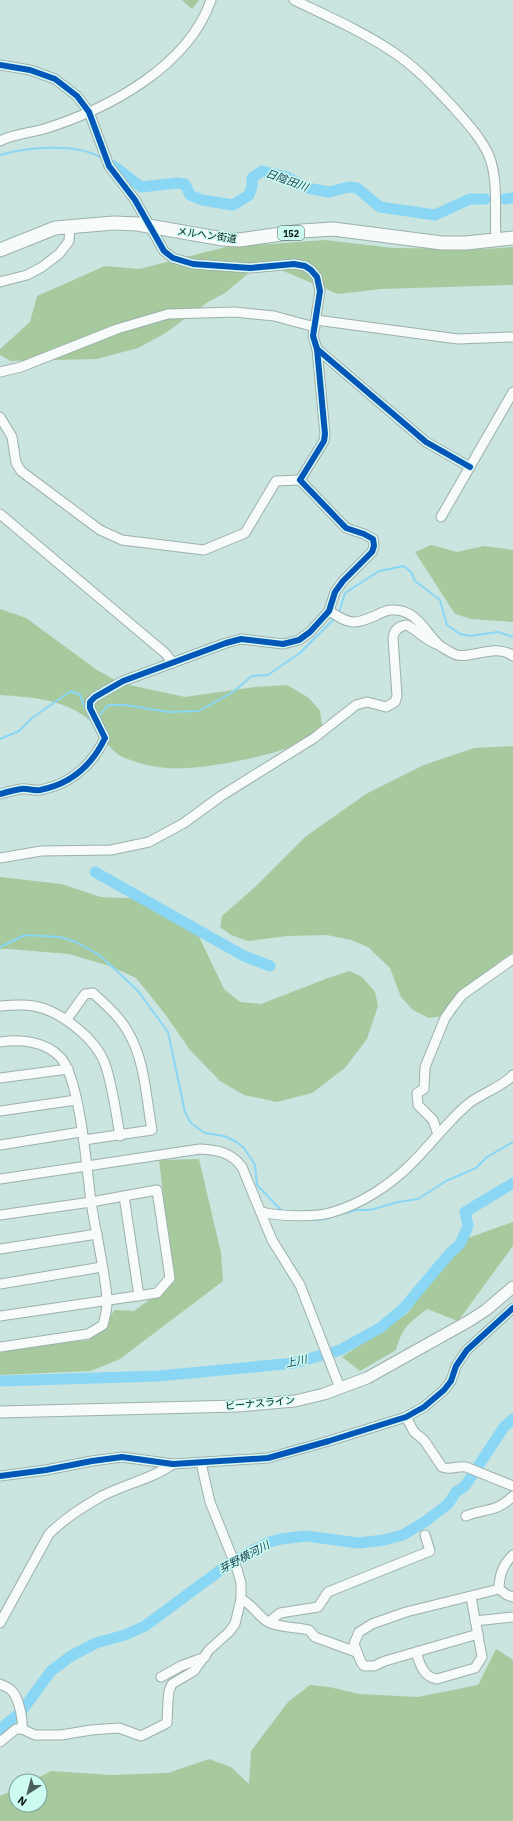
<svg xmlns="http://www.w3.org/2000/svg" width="513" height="1821" font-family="'IBM Plex Sans','Noto Sans JP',sans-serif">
<rect width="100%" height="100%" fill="#cae4df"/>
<g fill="#a6c99e">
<polygon points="182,0 199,0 192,9"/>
<polygon points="325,240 393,248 485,249 513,247 513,285 381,289 338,294 262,262 225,293 208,302 164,334 138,348 97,359 11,361 0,355 0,349 30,322 37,296 105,266 139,269 226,247"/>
<polygon points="431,545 457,552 484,546 513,550 513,622 471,619 455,614 415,552"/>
<path d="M0 609 26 618 97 670 120 683 185 697 255 687 287 685 309 698 320 711 322 726C314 733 305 740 295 745 268 757 197 771 167 768 153 767 136 763 123 757 110 752 104 737 95 726 73 700 32 697 0 695Z"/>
<polygon points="513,746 513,952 498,963 476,987 443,1016 429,1018 413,1010 401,997 390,968 368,947 351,940 327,935 287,936 248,941 231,935 220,927 222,916 255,887 305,837 366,794 424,765 474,748"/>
<polygon points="0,877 61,884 101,897 147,899 174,912 193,924 224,989 240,1002 261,1004 328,978 350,971 362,977 375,992 378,1006 367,1039 345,1068 312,1093 277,1102 244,1095 220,1081 190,1050 165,1014 136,978 110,966 69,954 9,949 0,949"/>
<polygon points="199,1159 221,1253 223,1281 120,1359 91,1371 0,1375 0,1349 90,1340 115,1310 134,1311 174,1282 159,1160"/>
<path d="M513 1222V1246L458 1321 427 1309C408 1324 403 1326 396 1350L360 1371 342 1357 408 1313 435 1272 468 1238Z"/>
<polygon points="496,1649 513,1660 513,1821 0,1821 0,1796 16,1789 16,1805 40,1805 40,1781 32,1781 51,1771 111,1775 168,1773 209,1759 231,1767 249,1784 251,1751 288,1702 310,1685 329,1687 359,1694 418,1697 478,1685"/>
</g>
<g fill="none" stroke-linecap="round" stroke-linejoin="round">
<g stroke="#8ad6f5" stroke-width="2">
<path d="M0 155C27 147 75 143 100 157"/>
<polyline points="339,613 345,593 379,571 404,566 411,572 415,581 440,600 447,625 460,634 470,636 498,632 513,637"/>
<polyline points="99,716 107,706 111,705 125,705 169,712 199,711 233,692 252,676 268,675 285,663 300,653 333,620"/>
<polyline points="0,739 19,731 32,718 71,691 80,695 89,718 92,720"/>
<polyline points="0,947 25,935 60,937 76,942 99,955 118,972 138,991 168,1032 185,1112 191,1123 205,1133 224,1136 235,1141 244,1148 255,1165 257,1185 281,1210"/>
<polyline points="337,1215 357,1210 370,1210 398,1202 418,1199 446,1181 476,1168 487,1157 513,1142"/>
<polyline points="311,1220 319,1220 329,1218"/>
</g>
<g stroke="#8ad6f5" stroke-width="11">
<polyline points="114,166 141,187 177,183 185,184 190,195 202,200 233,205 249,195 252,187 252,178 262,171 287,177 307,188 329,192 349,187 357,188 380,207 435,215 470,199 485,199"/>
<polyline points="505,199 513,198"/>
<polyline points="95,872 244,956 270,966"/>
<polyline points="0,1381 159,1376 294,1363 340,1350 380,1328 404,1308 413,1297 450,1253 460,1244 468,1226 465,1212 513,1183"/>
<polyline points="0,1729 21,1712 51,1671 71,1656 96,1643 125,1635 145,1626 230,1563 269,1542 281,1539 306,1536 358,1543 384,1540 403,1535 426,1521 448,1504 456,1492 465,1486 504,1427 513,1419"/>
</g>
<defs>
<g id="minor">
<path d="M294 0C327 16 362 31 393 52 416 67 434 87 453 107 466 122 481 137 489 156 499 181 494 212 496 239"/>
<polyline points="0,65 30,70 55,79 77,96 89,112 109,166 135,200 164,251 173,258 193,264 250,268 294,264 305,266 311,270 317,277 320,291 313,336 317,349 426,442 470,467"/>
<path d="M0 141C14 134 30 133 44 129 108 109 188 67 211 0"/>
<polyline points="0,282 27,275 42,267 59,254 69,241 70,227"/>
<polyline points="316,320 458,339 513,337"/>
<polyline points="0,372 21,367 117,329 168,314 235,312 274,316 315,327"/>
<polyline points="0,417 12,437 16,463 21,471 100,530 122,540 204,550 245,533 276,481 300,480"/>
<polyline points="0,514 165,653 173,663"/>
<polyline points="441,517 513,392"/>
<path d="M329 611C351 625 354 625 377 615 381 613 386 610 391 610 415 608 424 630 438 644 442 648 449 651 454 654 468 661 495 642 513 656"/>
<path d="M0 794C7 792 14 790 21 789 27 788 33 791 40 790 71 784 92 765 105 738L90 708V702L95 697 123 681 226 643 241 639 283 644 299 640 310 632 329 611 335 592 343 581 372 552 374 546 373 539 364 534 346 528 300 480 324 441 325 434 317 349"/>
<path d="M0 858 41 851 111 850 149 842 184 823 221 796 314 738 356 705 367 702 386 707 395 702 397 696 393 638C394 630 399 626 407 625 418 631 427 642 439 645"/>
<path d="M0 1006C11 1005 23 1004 34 1006 61 1011 98 1040 106 1067 113 1089 116 1113 120 1136"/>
<path d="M67 1019 85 994 93 993C106 1005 120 1017 128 1032 145 1060 146 1098 152 1130L84 1140"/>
<path d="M0 1042C20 1039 45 1041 60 1057 80 1077 87 1171 91 1202 96 1234 104 1266 107 1298 108 1307 105 1317 103 1325L88 1334 0 1347"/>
<polyline points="0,1078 68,1069"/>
<polyline points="0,1111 76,1100"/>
<polyline points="438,1135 433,1120 418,1105 417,1093 424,1089 425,1067 445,1018 452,1008 462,995 513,959"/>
<polyline points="0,1145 81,1132"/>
<path d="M0 1179 200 1149C217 1150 231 1152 242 1167L272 1240 300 1285 340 1388"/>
<polyline points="124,1196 139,1296"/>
<path d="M261 1212C278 1216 316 1218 333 1212 361 1204 390 1185 410 1165 430 1146 446 1123 467 1105 479 1094 503 1087 513 1075"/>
<polyline points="0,1215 91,1202 157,1190 170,1278 157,1293 0,1316"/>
<polyline points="0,1249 97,1234"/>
<polyline points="0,1284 102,1267"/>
<path d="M406 1417 414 1432 424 1440 442 1467C451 1471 457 1465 466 1467L513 1486"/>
<polyline points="0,1476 46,1470 92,1461 122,1457 173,1464 268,1458 329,1441 406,1417 424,1407 444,1390 451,1381 456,1366 467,1350 513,1308"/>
<path d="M466 1516C485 1508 496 1513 513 1496"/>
<path d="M513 1555C503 1564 499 1575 499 1589L507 1595 513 1597"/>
<path d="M241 1599C252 1604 258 1616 268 1622 280 1628 297 1627 309 1630L315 1637 356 1652"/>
<polyline points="475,1621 513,1617"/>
<polyline points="269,1622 280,1613 318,1607 328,1592 430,1551 425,1535"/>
<path d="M0 1623 49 1534C64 1519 84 1506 102 1496 125 1484 152 1479 173 1464"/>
<polyline points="478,1634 385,1661 374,1666 364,1666 361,1662 354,1644 359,1632 372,1624 406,1612 499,1589"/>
<path d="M416 1652C420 1664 423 1677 437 1679L475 1668 482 1657 471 1597"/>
<polyline points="161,1677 181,1666 205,1657"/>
<path d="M0 1684C4 1686 8 1687 11 1690 19 1697 23 1720 22 1729"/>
<polyline points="0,1742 16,1729 22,1729 35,1735 61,1735 91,1730 119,1728 141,1736 167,1723 168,1701 169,1691 172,1684 194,1671 209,1650 229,1632 235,1624 241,1599 241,1583 237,1569 210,1502 201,1463"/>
</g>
<polyline id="major" points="0,1412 237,1406 295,1401 324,1394 367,1378 469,1321 486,1310 513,1287"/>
<polyline id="highway" points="0,250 55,228 114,223 137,224 223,239 239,240 302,231 333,229 442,243 466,243 513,238"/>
</defs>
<use href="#minor" stroke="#9cb0ac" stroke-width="11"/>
<use href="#major" stroke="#9cb0ac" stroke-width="13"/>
<use href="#highway" stroke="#9cb0ac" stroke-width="15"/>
<use href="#minor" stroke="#f7fbfa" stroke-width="9"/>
<use href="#major" stroke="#f7fbfa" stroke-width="11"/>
<use href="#highway" stroke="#f7fbfa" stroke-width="13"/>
<defs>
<g id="cycleway">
<polyline points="0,65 30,70 55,79 77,96 89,112 109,166 135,200 164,251 173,258 193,264 250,268 294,264 305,266 311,270 317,277 320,291 313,336 317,349 426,442 470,467"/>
<path d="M0 794C7 792 14 790 21 789 27 788 33 791 40 790 71 784 92 765 105 738L90 708V702L95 697 123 681 226 643 241 639 283 644 299 640 310 632 329 611 335 592 343 581 372 552 374 546 373 539 364 534 346 528 300 480 324 441 325 434 317 349"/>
<polyline points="0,1476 46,1470 92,1461 122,1457 173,1464 268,1458 329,1441 406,1417 424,1407 444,1390 451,1381 456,1366 467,1350 513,1308"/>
</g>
</defs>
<use href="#cycleway" stroke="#ccfbf2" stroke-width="8"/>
<use href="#cycleway" stroke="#0057b8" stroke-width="6"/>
</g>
<g text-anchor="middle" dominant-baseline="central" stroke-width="3" stroke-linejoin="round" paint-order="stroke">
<rect fill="#ccfbf2" stroke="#415b56" stroke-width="1" x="278" y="226" width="26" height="14" rx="3"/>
<g font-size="9" font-weight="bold" fill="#051613">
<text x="291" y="233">152</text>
</g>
<g font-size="10" fill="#051613" stroke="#ccfbf2">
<text transform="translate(207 235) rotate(8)">メルヘン街道</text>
<text transform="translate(260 1403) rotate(-5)">ビーナスライン</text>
</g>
<g font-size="11" font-style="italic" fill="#123d50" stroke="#ccfbf2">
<text transform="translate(287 180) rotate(20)">日陰田川</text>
<text transform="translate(296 1361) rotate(-12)">上川</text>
<text transform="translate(244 1557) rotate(-28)">芽野横河川</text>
</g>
</g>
<g transform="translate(28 1793) rotate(216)"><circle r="19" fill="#ccfbf2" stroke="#7c9f99"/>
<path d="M0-3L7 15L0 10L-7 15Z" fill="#4a5e5a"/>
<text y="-6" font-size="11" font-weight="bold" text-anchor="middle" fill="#051613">N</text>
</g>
</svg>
